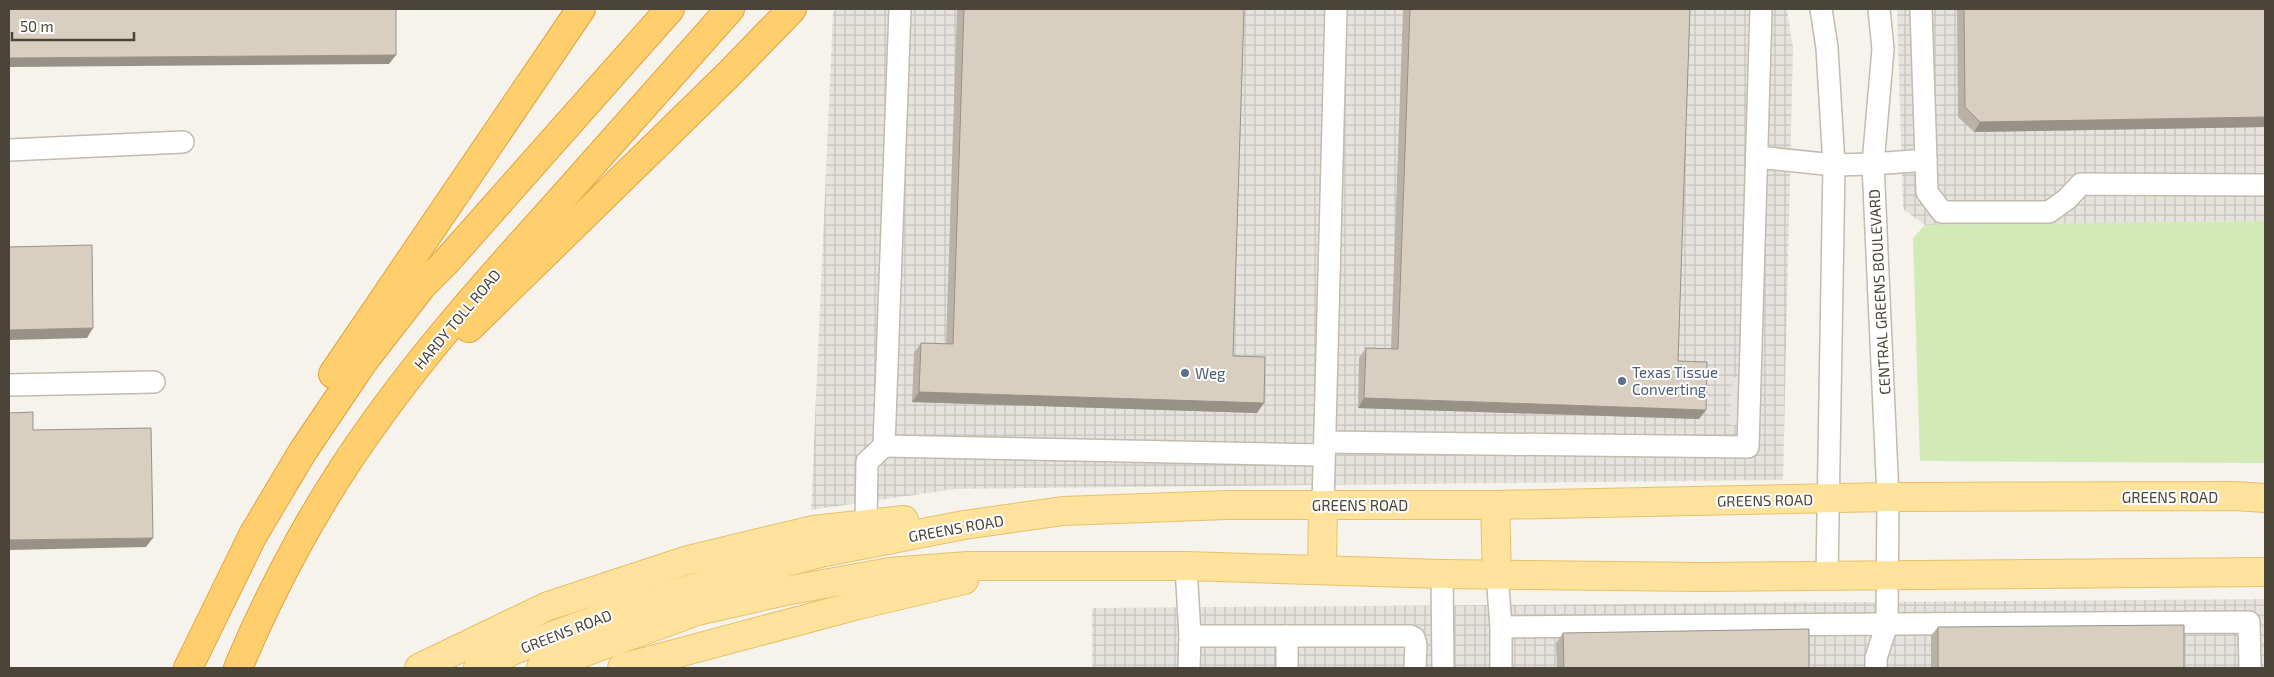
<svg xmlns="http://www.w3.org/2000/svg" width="2274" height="677" font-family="'Exo 2',sans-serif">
<defs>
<pattern id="industrial-grid" width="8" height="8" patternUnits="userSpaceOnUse" patternTransform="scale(1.25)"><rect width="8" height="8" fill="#e6e2dd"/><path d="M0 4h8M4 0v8" fill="none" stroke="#c7c3be"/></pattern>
</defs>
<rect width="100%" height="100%" fill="#f6f3ec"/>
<g fill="url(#industrial-grid)">
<polygon points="836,9 1787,9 1793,47 1783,480 955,489 811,510 833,12"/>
<polygon points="1897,9 2265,9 2265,221 1925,225 1903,209"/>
<polygon points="2265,599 2265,668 1092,668 1092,608"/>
</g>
<polygon fill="#d2eab5" points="2265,221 2265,463 1920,461 1913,238 1925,225"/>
<polygon fill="#e5e3e0" points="1732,377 1748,377 1747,425 1730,425"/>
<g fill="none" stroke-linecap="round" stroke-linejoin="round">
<defs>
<g id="minor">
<polyline points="900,9 884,446 1324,455"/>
<polyline points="1821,9 1827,48 1834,165 1827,575"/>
<polyline points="1879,9 1883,49 1873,164 1888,497 1887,624 2249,622 2250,668"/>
<polyline points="9,150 183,142"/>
<polyline points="1757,157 1834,165 1873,164 1926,160 1921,9"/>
<polyline points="1926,160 1927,192 1942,212 2049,212 2067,199 2081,184 2265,185"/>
<polyline points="9,385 154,382"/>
<polyline points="1325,442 1748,447 1761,9"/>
<polyline points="1323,505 1336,9"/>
<polyline points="866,524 867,462 884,446"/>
<polyline points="1186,566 1190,636 1189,668"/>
<polyline points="1442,574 1443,668"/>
<polyline points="1497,574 1501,627 1887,624 1876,658 1876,668"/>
<polyline points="1501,627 1501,668"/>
<polyline points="1190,636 1410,636 1414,638 1416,645 1415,668"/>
<polyline points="1287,636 1287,668"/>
</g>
<g id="major">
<polyline points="1495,505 1497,574"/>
<polyline points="1322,569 1323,505"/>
<polyline points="419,668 548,606 688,560 813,530 904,520"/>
<polyline points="478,668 514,650 619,611 706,584 820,553 964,525 1063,511 1227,505 1495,505 1888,497 2234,496 2265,498"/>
<polyline points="541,668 697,611 785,591 890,572 968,566 1186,566 1442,574 1703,577 2265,572"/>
<polyline points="622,668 858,605 964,580"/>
</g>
<g id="highway">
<polyline points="469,328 730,73 792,9"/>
<polyline points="333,374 581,9"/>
<polyline points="188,668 253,535 303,451 363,362 422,286 445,263 670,9"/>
<path d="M238 668C273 584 321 496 375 422 430 345 493 275 556 205 614 139 672 74 730 9"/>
</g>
</defs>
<use href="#minor" stroke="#c2bbae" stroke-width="24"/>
<use href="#major" stroke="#e6c16a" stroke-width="30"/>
<use href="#highway" stroke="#e0a43c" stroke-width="30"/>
<use href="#minor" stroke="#fff" stroke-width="21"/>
<use href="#major" stroke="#ffe39c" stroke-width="28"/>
<use href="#highway" stroke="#ffcf6e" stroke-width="28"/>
</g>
<g fill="#bab2a6">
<polygon points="957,9 1244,9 1233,356 1257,413 912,402 914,353 921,343 946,344"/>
<polygon points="1403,9 1690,9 1678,361 1699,419 1358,408 1359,358 1366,348 1391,349"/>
<polygon points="1957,9 2265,9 2265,127 1974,132 1958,117"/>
<polygon points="1938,627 2184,668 1931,668 1931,636"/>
<polygon points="1563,633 1809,668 1557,668 1556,643"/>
</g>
<g fill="#979187">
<polygon points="396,55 389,64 9,67 9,58"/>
<polygon points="2265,117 2265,127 1974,132 1980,122"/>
<polygon points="93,328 87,338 9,340 9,330"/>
<polygon points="919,392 1264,403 1257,413 912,402"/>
<polygon points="1364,398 1706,410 1699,419 1358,408"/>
<polygon points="153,538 146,547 9,550 9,540"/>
</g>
<g fill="#d8cfc1" stroke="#979187">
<polygon points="9,9 396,9 396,55 9,58"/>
<polygon points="964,9 1244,9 1233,356 1265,357 1264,403 919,392 921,343 953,344"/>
<polygon points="1410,9 1690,9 1678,361 1707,362 1706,410 1364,398 1366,348 1398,349"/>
<polygon points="1964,9 2265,9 2265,117 1980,122 1965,107"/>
<polygon points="92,245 93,328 9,330 9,247"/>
<polygon points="33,412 33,430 151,428 153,538 9,540 9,413"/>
<polygon points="2184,625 2184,668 1938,668 1938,627"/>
<polygon points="1809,629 1809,668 1564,668 1563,633"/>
</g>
<g fill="#5c6f8a" stroke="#fff" stroke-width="2">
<circle cx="1185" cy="373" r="5"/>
<circle cx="1622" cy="381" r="5"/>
</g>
<g text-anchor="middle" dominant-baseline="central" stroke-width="4" stroke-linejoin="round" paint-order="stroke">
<g font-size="15" fill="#4b4439" stroke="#fff">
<text transform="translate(1879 292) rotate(-93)">CENTRAL GREENS BOULEVARD</text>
<text transform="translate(457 319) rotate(-50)">HARDY TOLL ROAD</text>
<text x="2170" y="497">GREENS ROAD</text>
<text transform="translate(1765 500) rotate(-1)">GREENS ROAD</text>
<text x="1360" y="505">GREENS ROAD</text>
<text transform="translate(956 528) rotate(-10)">GREENS ROAD</text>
<text transform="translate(566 631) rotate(-21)">GREENS ROAD</text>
</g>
<g font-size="15" fill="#4e5e75" stroke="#fff" text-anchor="start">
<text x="1632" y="372">Texas Tissue<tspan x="1632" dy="17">Converting</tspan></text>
<text x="1195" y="373">Weg</text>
</g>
</g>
<rect width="2274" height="677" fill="none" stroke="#4b4439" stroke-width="20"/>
<path d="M12 32v8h122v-8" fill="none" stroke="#4b4439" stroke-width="2.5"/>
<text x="20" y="32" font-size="15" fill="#4b4439" stroke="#ffffff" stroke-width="4" paint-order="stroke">50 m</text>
</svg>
